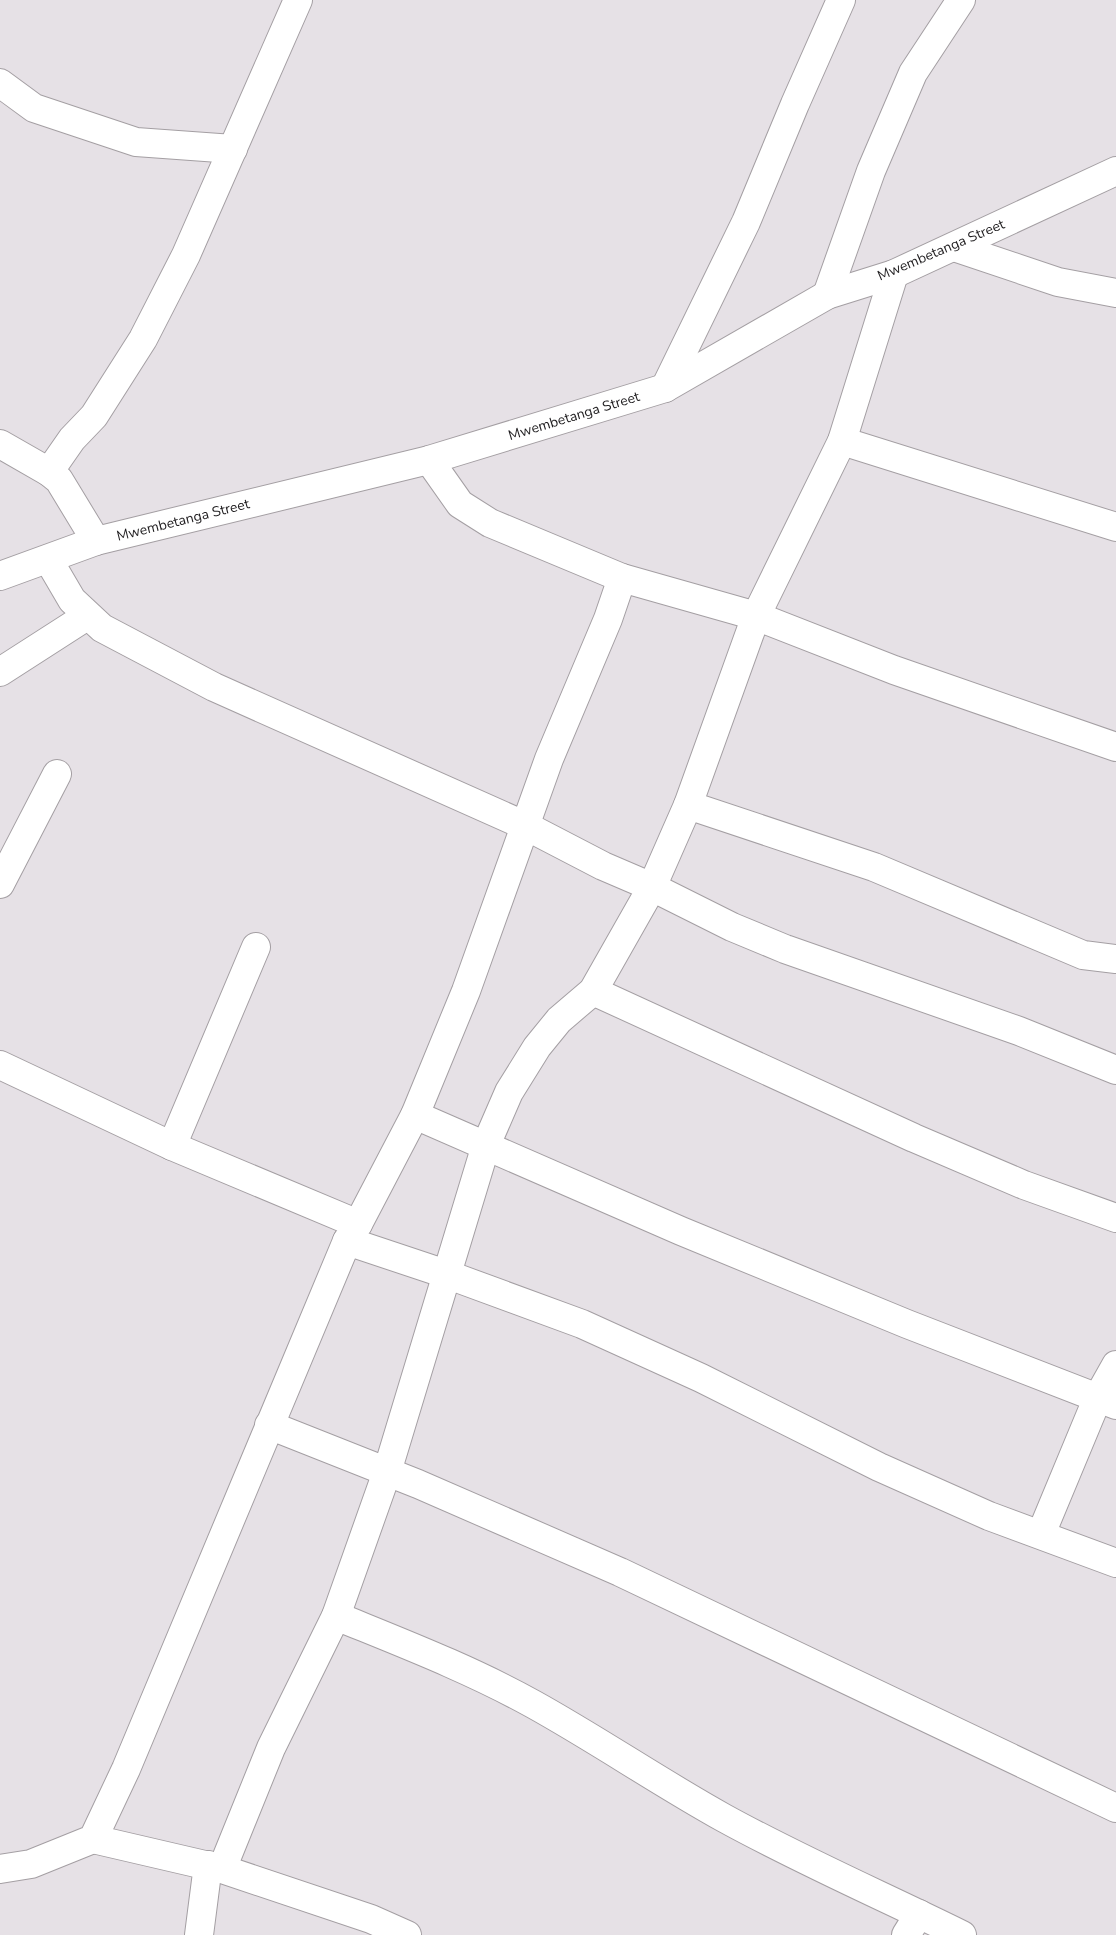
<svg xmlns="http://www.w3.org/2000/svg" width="1116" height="1935" font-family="'Nunito Sans',sans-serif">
<rect width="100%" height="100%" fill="#e6e1e6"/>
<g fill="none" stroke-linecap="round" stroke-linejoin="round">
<defs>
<g id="street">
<polyline points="0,83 34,108 136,142 233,149"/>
<polyline points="954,247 1058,282 1116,293"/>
<polyline points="827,295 871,171 913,73 961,0"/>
<polyline points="665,388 746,222 795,104 841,0"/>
<polyline points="842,441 1116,527"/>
<polyline points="0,444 49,472 59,480 96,541"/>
<polyline points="429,460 460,504 490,523 622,578 756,616 894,670 1116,747"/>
<polyline points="49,472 72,439 94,416 143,339 186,255 298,0"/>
<polyline points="48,559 72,600 102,628 214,687 526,826 603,866 652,887 732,927 785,949 1019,1031 1116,1070"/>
<polyline points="0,672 87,616"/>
<polyline points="688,805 874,867 1083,955 1116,959"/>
<polyline points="0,884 57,774"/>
<polyline points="593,991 914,1138 1024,1185 1116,1218"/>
<polyline points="0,1065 172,1146 358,1224"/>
<polyline points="415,1115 681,1231 907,1324 1116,1405"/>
<polyline points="172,1146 256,947"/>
<polyline points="347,1241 446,1274 582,1324 701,1378 879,1467 989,1516 1116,1563"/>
<polyline points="269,1425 418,1484 620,1572 1116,1808"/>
<polyline points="1041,1534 1098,1397 1116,1365"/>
<path d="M336 1616C402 1643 470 1669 533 1704 598 1740 659 1782 724 1818 802 1861 883 1896 962 1935"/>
<polyline points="93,1839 222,1869 371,1919 407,1935"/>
<polyline points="0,1869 31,1864 93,1839 126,1769 347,1241 358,1224 415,1115 466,991 549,759 608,619 622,578"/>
<polyline points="222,1869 271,1748 336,1616 387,1472 486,1145 509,1092 537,1047 559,1020 593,991 652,887 688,805 756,616 842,441 894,274"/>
<polyline points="199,1935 208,1865"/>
<polyline points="906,1935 919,1914"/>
</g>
<polyline id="secondary" points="0,576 96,541 429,460 665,388 827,295 894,274 1116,171"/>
</defs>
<use href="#street" stroke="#a49fa3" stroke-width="30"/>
<use href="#secondary" stroke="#a49fa3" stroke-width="30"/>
<use href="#street" stroke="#fff" stroke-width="28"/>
<use href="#secondary" stroke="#fff" stroke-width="28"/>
</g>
<g text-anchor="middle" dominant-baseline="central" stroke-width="4.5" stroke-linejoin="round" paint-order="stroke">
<g font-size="14" fill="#1f1d1f" stroke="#fff">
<text transform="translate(941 250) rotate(-23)">Mwembetanga Street</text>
<text transform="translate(574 416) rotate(-17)">Mwembetanga Street</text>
<text transform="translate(183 520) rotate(-14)">Mwembetanga Street</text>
</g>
</g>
</svg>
